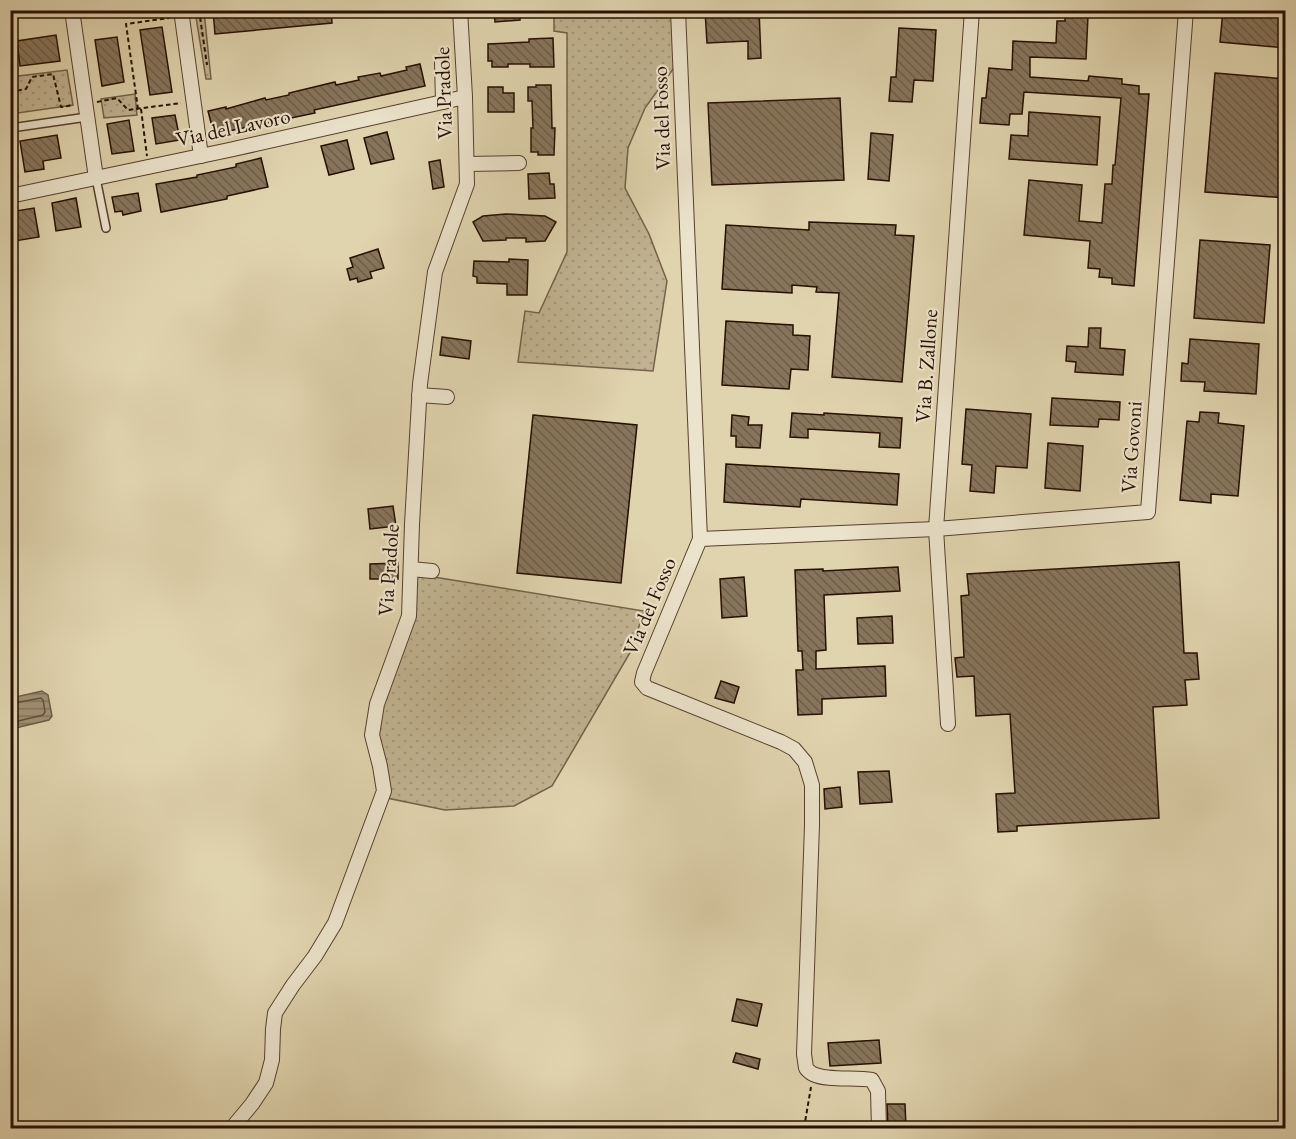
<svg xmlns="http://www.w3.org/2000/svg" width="1296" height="1139" font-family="'EB Garamond',serif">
<defs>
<pattern id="grass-dots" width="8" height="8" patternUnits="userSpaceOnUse" patternTransform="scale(1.5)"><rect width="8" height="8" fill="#c1b391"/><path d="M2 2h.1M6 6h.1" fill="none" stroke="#a6997b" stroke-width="1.8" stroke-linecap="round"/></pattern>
<pattern id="water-rules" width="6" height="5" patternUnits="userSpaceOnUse" patternTransform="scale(1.5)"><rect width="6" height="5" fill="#a19174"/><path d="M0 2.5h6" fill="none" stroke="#83755d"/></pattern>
<pattern id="building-back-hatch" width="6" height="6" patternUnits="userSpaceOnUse" patternTransform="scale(1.5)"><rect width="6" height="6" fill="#87755b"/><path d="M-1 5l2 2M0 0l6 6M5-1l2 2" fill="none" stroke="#6e5e49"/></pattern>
</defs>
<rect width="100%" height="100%" fill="#e0d4af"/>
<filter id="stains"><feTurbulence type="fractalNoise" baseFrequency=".00333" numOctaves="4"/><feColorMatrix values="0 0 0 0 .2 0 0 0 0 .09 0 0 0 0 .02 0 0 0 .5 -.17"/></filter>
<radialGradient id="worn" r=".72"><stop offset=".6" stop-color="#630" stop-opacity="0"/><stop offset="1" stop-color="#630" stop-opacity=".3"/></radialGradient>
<g fill="url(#grass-dots)" stroke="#746148" stroke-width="1.5">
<polygon points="195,11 204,11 211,79 206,79"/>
<polygon points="554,11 673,11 676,65 645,108 628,148 625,188 649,234 667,281 653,371 518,362 525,311 539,313 567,252 567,33 554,31"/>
<polygon points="67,70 73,105 11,114 11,77"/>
<polygon points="135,94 137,115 104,118 101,99"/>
<polygon points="415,574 644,611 631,651 552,786 514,806 445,810 387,798 378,736 382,704"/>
</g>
<polygon fill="url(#water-rules)" stroke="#705d46" stroke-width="1.5" points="42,691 48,695 52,716 49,720 11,729 11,698"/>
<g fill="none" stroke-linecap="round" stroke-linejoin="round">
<polyline stroke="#64503a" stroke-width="1.5" points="10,704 41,698 43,700 45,712 43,715 10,723"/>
</g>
<g fill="url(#building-back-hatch)" stroke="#270f00" stroke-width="1.5">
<polygon points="213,10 331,10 332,23 215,34"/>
<polygon points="494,10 520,10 520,20 495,22"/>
<polygon points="705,10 759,10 761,58 748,59 748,41 707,43"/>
<polygon points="1223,10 1286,10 1286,48 1220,42"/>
<polygon points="1065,15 1088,16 1086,59 1030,57 1030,77 1088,81 1089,76 1122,79 1122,84 1139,86 1139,94 1149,94 1134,286 1112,284 1112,278 1099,277 1100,269 1088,268 1090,241 1024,235 1029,180 1082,185 1079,221 1102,223 1105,184 1112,184 1113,165 1115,165 1121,98 1024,92 1022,114 1010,114 1009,125 980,123 982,98 986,98 989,68 1012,70 1013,41 1056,43 1057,21 1065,21"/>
<polygon points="162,27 172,92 150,95 140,30"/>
<polygon points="899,28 936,30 933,81 914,80 912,102 889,101 891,77 896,77"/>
<polygon points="56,35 60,61 20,66 17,41"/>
<polygon points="117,37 124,82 102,86 95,40"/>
<polygon points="553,38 554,67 530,67 530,64 508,64 508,67 492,67 492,61 488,61 488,44 529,42 529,39"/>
<polygon points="420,64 425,86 314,110 315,113 214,134 208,111 226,107 226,109 265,98 266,100 289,95 289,93 335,82 336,85 359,80 358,77 380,73 381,76 407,70 406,67"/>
<polygon points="1215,73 1286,79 1286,198 1205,192"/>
<polygon points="536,85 551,85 552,128 555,128 554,155 538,155 538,152 531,152 531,128 533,128 532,101 528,101 528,87 536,87"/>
<polygon points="488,87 503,87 503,93 514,93 514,112 488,112"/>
<polygon points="840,98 844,180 712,185 708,103"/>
<polygon points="1029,112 1100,117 1097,165 1009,159 1011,135 1028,136"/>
<polygon points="175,115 180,140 156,144 152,118"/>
<polygon points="129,120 134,151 112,154 107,124"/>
<polygon points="387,132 394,159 371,164 364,138"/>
<polygon points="871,133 893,135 889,181 868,179"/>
<polygon points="57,135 61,158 43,161 44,169 25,172 20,141"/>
<polygon points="347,140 354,169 329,175 321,146"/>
<polygon points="261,158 268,187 227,196 227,199 161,212 156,184 197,177 197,175 236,167 236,164"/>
<polygon points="440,160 444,187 433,189 429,162"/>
<polygon points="549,173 550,184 554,184 555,198 529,199 528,174"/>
<polygon points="138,193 141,211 123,215 122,211 115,212 112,197"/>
<polygon points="76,198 81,227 56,231 52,203"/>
<polygon points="34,208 39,237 15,241 10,212"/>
<polygon points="506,214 545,216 556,222 545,241 526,242 526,238 506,238 506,240 483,241 473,222 483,216"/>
<polygon points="809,222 896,225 895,235 914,236 902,382 832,377 839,293 816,292 817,287 792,285 792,293 722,289 726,225 809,230"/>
<polygon points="1200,240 1270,245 1264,323 1194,318"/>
<polygon points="378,249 384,268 370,272 372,278 358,282 357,278 350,280 347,269 353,267 350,258"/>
<polygon points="509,259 528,260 527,295 507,295 507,284 477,283 477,277 473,276 474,261 509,262"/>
<polygon points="726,321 793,325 793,335 810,336 808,370 791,369 789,389 722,385"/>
<polygon points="1089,328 1101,328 1100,348 1125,350 1123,375 1075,372 1076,362 1066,361 1067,346 1088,347"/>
<polygon points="442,337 471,341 469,359 440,355"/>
<polygon points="1190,339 1259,344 1256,394 1204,391 1205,382 1181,381 1182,363 1188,364"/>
<polygon points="1052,398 1120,402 1119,420 1099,419 1098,427 1050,425"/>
<polygon points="966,409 1031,414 1027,468 996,466 994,493 970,491 972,465 962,464"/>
<polygon points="1200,412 1219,413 1218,423 1244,426 1238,496 1211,494 1211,503 1180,500 1187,421 1199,422"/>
<polygon points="792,413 824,415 824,413 902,418 900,448 879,447 880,433 808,429 808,438 790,437"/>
<polygon points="533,415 637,425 621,583 517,573"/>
<polygon points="732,415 749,417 748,425 762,425 760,448 736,447 736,436 731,436"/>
<polygon points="1048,443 1083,446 1080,491 1045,488"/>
<polygon points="726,464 899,474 897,505 801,499 800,507 724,502"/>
<polygon points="393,506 396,526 370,529 368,509"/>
<polygon points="1179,562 1184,653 1197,653 1199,679 1185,680 1187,705 1153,707 1159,818 1017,826 1017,831 998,832 996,794 1015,793 1010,714 976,716 974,676 957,677 955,658 964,657 961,596 969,595 967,574"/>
<polygon points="398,563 398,579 370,579 370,564"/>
<polygon points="898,567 900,591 824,595 826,650 816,651 816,669 885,666 886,696 822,699 822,714 798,715 796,670 803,670 802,651 798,651 795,570 823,569 823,571"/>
<polygon points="744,577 747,616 722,618 720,579"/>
<polygon points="892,616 893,643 858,644 857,618"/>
<polygon points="721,681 739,687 734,703 715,698"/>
<polygon points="889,771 892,802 860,804 858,772"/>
<polygon points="840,787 842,807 825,809 824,789"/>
<polygon points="737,999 762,1004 757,1026 732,1021"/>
<polygon points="879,1040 881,1063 830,1066 828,1043"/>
<polygon points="736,1053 760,1059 758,1069 733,1062"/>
<polygon points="887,1104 905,1104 906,1127 888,1128"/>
</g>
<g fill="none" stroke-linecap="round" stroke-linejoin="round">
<defs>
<g id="service">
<polyline points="11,128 87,117"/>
<polyline points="96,178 106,228"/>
</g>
<g id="minor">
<polyline points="72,10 96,178"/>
<polyline points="181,10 201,156"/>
<path d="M678 10 700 539 644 673 642 682 647 688 781 742 794 749 805 762 812 785V825L804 1054 806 1068C806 1069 812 1074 813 1074 827 1081 855 1077 872 1080L878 1091 879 1128"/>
<polyline points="442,62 443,102"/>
<polyline points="467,164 519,163"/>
<polyline points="10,196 229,150 465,97"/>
<polyline points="419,395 447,397"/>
<polyline points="700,539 936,529 1148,512 1186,10"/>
<polyline points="411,569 432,571"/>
<polyline points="948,724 936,529 972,10"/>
<polyline points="232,1128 252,1104 266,1083 272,1060 273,1029 275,1013 293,985 315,956 335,923 384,791 380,766 372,735 377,704 409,616 412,524 420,384 435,272 467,184 465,97 460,10"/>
</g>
</defs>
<use href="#service" stroke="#55402c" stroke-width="10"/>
<use href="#minor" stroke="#55402c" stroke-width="16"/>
<g stroke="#270f00" stroke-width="2" stroke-dasharray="4.5 3" stroke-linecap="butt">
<polyline points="199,10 207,65"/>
<polyline points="10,92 26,89 32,77 53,74 61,107 73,105"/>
<polyline points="97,102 117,98 128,110 181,103"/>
<polyline points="138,109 126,24 169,18"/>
<polyline points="141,109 147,156"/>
<polyline points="12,136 18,181"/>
<polyline points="804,1128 811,1087"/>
</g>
<use href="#service" stroke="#ebe3cb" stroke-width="7"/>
<use href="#minor" stroke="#ebe3cb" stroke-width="14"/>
</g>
<g text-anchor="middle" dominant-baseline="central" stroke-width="4.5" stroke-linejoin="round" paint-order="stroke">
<g font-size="21" fill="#270f00" stroke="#ebe3cb">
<text transform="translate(443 93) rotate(-92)">Via Pradole</text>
<text transform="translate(661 118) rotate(-92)">Via del Fosso</text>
<text transform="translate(233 127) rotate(-12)">Via del Lavoro</text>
<text transform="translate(926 366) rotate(-86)">Via B. Zallone</text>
<text transform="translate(1131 447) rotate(-86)">Via Govoni</text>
<text transform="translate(388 570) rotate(-86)">Via Pradole</text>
<text transform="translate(649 606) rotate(-67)">Via del Fosso</text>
</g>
</g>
<rect width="1296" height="1139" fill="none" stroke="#e0d4af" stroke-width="36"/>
<rect x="12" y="12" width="1272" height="1115" fill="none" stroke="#270f00" stroke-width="3"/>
<rect x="18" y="18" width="1260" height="1103" fill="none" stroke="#270f00" stroke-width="1.5"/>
<rect width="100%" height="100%" filter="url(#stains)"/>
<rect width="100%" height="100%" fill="url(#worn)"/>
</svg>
